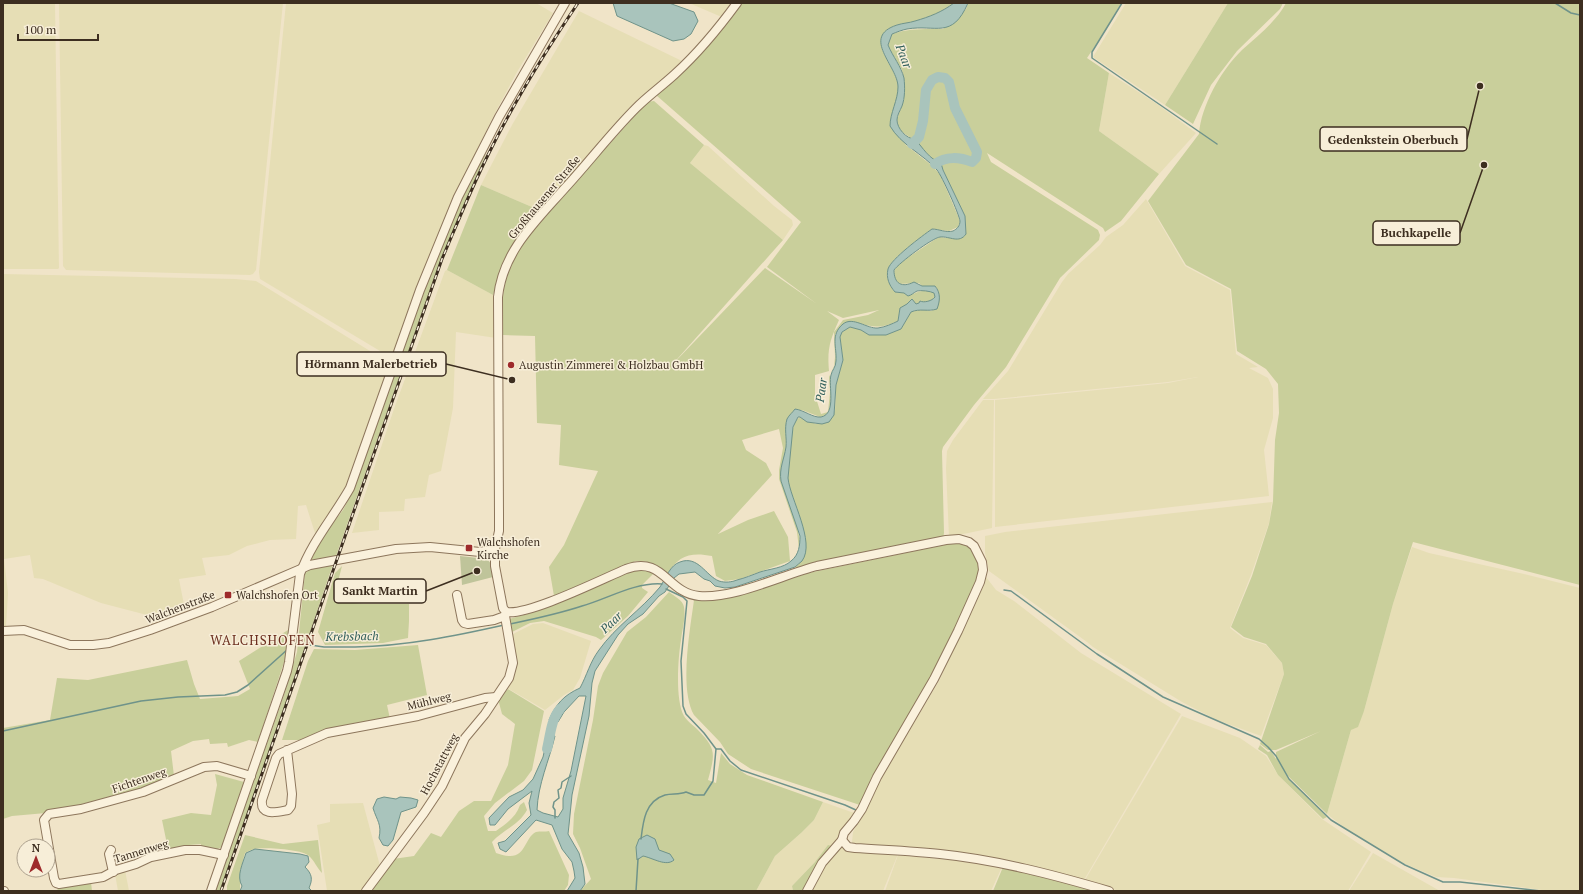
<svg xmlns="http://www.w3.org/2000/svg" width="1583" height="894" font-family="'PT Serif',serif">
<rect width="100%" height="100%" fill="#f0e4c8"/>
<g fill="#e6deb5">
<polygon points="3,3 55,3 59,268 58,269 3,269"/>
<polygon points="59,3 283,3 256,270 253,274 250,275 66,270 63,266"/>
<polygon points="286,3 536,3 553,13 517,72 494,115 445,217 418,287 394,357 390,357 260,279 259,272"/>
<polygon points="689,3 735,3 724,18"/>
<polygon points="1126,3 1228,3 1165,105 1093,57"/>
<polygon points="579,11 682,61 671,75 542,211 539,210 481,185 512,125"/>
<polygon points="1109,73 1157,104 1196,133 1159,174 1099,131"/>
<polygon points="704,145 708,146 774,206 792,220 793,225 783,240 690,163"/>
<polygon points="1146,199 1185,266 1230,290 1236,354 1258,367 1249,368 1268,378 1273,389 1273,418 1264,450 1269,496 995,527 995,400 1168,383 1198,377 1168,382 994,399 983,399 1008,371 1062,282 1068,274 1100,245 1106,237 1123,225"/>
<polygon points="447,270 493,295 495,300 496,338 456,332 453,408 441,471 429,475 425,497 405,499 404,511 379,512 379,530 352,533 395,406 445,271"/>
<polygon points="3,274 235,279 256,281 388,362 391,366 347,484 323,525 315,533 306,505 298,506 296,539 270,540 247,546 229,555 202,558 206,575 179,579 185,610 166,614 147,615 101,603 43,579 34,578 30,555 4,559 8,593 6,627 3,628"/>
<polygon points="983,400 994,400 992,528 949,537 946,468 947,451 953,440"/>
<polygon points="1272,502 1269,523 1251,575 1230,628 1243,638 1266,645 1282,663 1284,674 1261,736 1217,720 1182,702 1093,647 1087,642 989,571 985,553 985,536 1005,532"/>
<polygon points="1412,547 1429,553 1524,574 1580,588 1580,891 1549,891 1454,878 1436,877 1405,864 1345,828 1327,814 1351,730 1364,711 1393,604"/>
<polygon points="986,577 996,590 1014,601 1081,653 1181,714 1084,880 1023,864 988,858 854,844 852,842 853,832 865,811 879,782 939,681 984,585"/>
<polygon points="543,623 591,641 580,678 573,690 564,695 545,710 507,688 516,666 511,635 533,624"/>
<polygon points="1182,716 1240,738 1266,756 1278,775 1322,819 1371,852 1348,891 1119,891 1085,880"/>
<polygon points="823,802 857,814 832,846 828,846 815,862 792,886 793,891 756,891 775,856 801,833 814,820"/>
<polygon points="363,803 380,866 362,891 327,891 317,825 330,822 330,804"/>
<polygon points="836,847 898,854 883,891 810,891"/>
<polygon points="1373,853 1440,891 1349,891"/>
<polygon points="898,855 950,860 1002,867 991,891 885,891"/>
<polygon points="125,870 129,891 118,891 115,874"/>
</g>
<g fill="#c9cf9b" fill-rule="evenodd">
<path d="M740 3H954C942 12 930 17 916 21 908 24 899 23 892 27 865 44 897 65 898 86 899 97 893 111 890 122L906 145 930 164 940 174 958 216 960 222 958 227 949 231 932 229C922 236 891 259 888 269 886 278 889 285 895 292L904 293 908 296C916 292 925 288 934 293L935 297C931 302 922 303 916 304L912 300 907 304 900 308 898 321C882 328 875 328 858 323L835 334 836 362 830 375 831 397 829 412 826 415 820 417 802 410 788 418C785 428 787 436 786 447 785 460 779 467 781 481 786 492 804 539 799 549L797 532 779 479V470L783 448 779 429 742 440 746 450 766 463 772 475 718 534 748 520 774 511 788 537 790 561 740 579 725 581 716 576 712 556C691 552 678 555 667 575 656 565 652 561 636 561L554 596 549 567 564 545 598 471 559 465 561 425 537 423 535 336 503 335C500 282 506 264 539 223L647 102 654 101 704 145 690 163 783 240 671 366 765 268 817 304 767 267 801 222 656 95 706 49 728 20ZM879 310 868 315 843 320 834 332 835 357 834 367 829 377 830 392 828 412 821 414 815 395V375L829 371C827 349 830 340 839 320L827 311 843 318Z"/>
<path d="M968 3H1121L1103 34 1087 58 1109 73 1099 131 1159 174 1121 221 1105 232 1103 228 987 153 991 162 1098 230 1100 235 1099 240 1060 278 1006 367 974 405 943 447 942 451 944 533 943 539 796 569V566C820 548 791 505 788 483 786 469 790 433 796 420L800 417 816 424 835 411 836 385 843 360 840 337 842 332 850 327 861 330 869 335H886L901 329 911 312 921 309 932 311 938 290 935 286H922L919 283 898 284C893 279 893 271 897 265L934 240 940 237 946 238 966 234 965 216 943 170 941 163 934 160 919 146 917 142 902 132 898 127 897 119 904 99V80L902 70 891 52 888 45 892 34C910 28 925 29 943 29L966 9Z"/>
<polygon points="1228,3 1283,3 1280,9 1237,51 1211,85 1193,124 1165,105"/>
<path d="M1286 3H1580V585L1413 542 1393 604 1364 711 1358 727 1351 730 1327 814 1285 773 1289 779 1327 817 1323 819 1278 775 1267 755 1258 749 1260 745 1268 752 1271 751 1276 759V752L1321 731 1276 750H1268L1260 744 1284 674 1282 663 1266 644 1244 637 1231 627 1252 576 1269 524 1273 501 1275 440 1279 413 1278 384 1266 369 1237 351 1231 289 1186 265 1148 201 1199 134C1201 106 1221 70 1242 50 1257 36 1276 22 1286 3Z"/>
<polygon points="486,154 441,259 336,556 310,560 317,544 343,510 354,489 437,256 460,200 480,160"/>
<polygon points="481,185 539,210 519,238 501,271 493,295 447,270"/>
<path d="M959 542 971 548 979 558V573L974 593 931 678 860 805 751 769 728 754 720 742 694 715C679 689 690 630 694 600L717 599 747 593 808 573Z"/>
<polygon points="333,564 300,662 301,662 221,891 215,891 284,695 297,652 305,573 311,569"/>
<polygon points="342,566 333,601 363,604 409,604 409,621 408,638 383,643 325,645 318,632 335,573"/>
<path d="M636 568 646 569 654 573 642 585V588L648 592 628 616 601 640 596 637 544 621 530 623 512 632 509 619C533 613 557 604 580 594 599 585 617 575 636 568Z"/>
<path d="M669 592C674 596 683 600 684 607 686 618 682 630 681 640 678 658 675 700 684 716 687 721 693 725 697 729 717 749 715 754 708 780L716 783 721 753 730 764 747 775 823 802 814 820 801 833 775 856 756 891H580L591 879 580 848 573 834 574 814 593 720 598 686 603 673 627 632 646 617Z"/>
<polygon points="288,630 285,659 258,742 249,740 228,747 227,743 210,744 209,739 193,741 171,751 174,776 159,783 94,801 46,813 12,816 3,819 3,728 50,720 57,678 88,680 187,660 194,684 200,699 238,696 250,689 239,661"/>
<polygon points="418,645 427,695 387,705 390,719 300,740 282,740 308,661 314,649 355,650"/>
<path d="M508 689 544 711 532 770 524 781 495 803 484 816 488 831H496C506 824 516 817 520 805L524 802 527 810C519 825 503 830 492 842L496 853C500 854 505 856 509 856 526 857 525 837 536 832 540 831 546 832 549 831L569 875 568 885 564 891H372L393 859 414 856 431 833 441 837 459 811 474 801H491L508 765 515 724 502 714 498 699Z"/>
<path d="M215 774 244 782 223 845C218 852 209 849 201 848V844L189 845 168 849 162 820 191 813 211 815 217 785Z"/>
<path d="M245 835 283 844 318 840 322 873C317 868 314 860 309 856 302 849 263 847 254 849 251 850 248 851 245 853L240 872V890L227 891V886Z"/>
<polygon points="828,845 832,846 804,891 793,891 792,886 815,862"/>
<polygon points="1003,867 1097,891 993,891"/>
<polygon points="91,882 92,891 56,891 59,888"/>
</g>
<polygon fill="#bfc49a" points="460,556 487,559 493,566 493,577 462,585"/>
<g fill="#a9c4bc" stroke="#6f938a">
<polygon points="613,3 669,3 694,12 698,21 691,34 684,39 673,41 617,16"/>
<path d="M954 3H968C952 40 936 24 907 29 902 30 897 32 892 34L888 45C893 57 901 66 904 78 905 87 905 98 902 106 900 111 897 115 897 120 897 128 906 139 915 139 923 148 929 159 941 163L943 170 965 216 966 234C959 244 950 236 940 237 932 238 899 263 894 270 894 284 902 288 914 282L922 286H935C941 293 940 301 937 309 928 312 920 308 911 312L901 329 886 335H869L861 330 850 327 842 332 840 337 843 360 836 385 834 415 829 422 822 424 807 422 800 417H798L793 427 788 478C790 499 816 542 802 561 800 563 797 565 795 567L735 587 725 588 715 586 710 581 704 579 695 572 679 574 674 578 665 592 659 596 643 614 628 624 618 635 595 671 592 683 589 716 572 795 569 825 568 834 579 853 583 867 585 884 580 891H567L575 878 574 871 572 862 562 849 552 825 536 820 506 852 500 849 498 843 505 841 531 815 529 803 532 791 508 809 495 825H490L489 818 509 797 523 790 533 779 543 757 548 735 555 736C549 761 538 784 537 810L543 813 558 817 563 809V798L571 771 586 696H579L564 712 558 722 549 720C556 704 564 695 580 688 587 675 590 662 599 650 616 626 641 610 660 587 666 578 670 565 680 562 698 555 706 576 719 581 725 583 732 582 737 580 745 578 752 575 760 572 769 569 784 568 791 561 799 555 800 545 800 536L781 481C779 468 784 460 786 447 787 438 784 429 787 419 789 415 793 412 795 409 804 410 813 418 821 417 837 414 828 385 831 375 832 370 836 367 836 361 837 347 830 335 843 324 853 316 867 329 878 328 885 327 892 324 898 321L900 308 907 304 912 299 916 304 919 303 920 301C924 303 932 301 935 297L934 293C930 291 921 290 917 291 913 293 912 295 908 296L904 293 895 292C889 285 886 278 888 269 891 259 922 236 932 229 939 229 946 233 953 231 957 229 960 226 960 221 959 214 942 176 937 170 923 154 901 145 890 126 890 113 898 100 898 87 898 66 860 37 897 25 903 23 909 23 915 21 929 17 942 12 954 3Z"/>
<path d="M384 797 396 799 400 797 411 798 418 800 416 807 401 812 393 840 388 846 383 845 379 838C382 824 377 821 373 808L377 799Z"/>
<path d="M647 835 655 839 659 850 670 854 674 860C666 867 653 858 643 856L637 860 636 847 639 839Z"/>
<path d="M255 849 300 854 308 856 309 862 305 867C312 874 313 879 309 888L312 891H240L242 886C236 876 243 863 246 853Z"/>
</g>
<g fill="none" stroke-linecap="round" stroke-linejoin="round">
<g stroke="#6f938a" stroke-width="1.5">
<polyline points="1122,3 1092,52 1092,58 1217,144"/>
<polyline points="1555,3 1571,13 1580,15"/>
<polyline points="1004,590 1011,591 1097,654 1163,697 1259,739 1268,747 1276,756 1289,779 1331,820 1405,865 1443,882 1460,882 1541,891"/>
<path d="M510 624C534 619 558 614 582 606 607 599 635 582 662 584"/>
<path d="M294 645C304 643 314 646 324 647 335 647 345 647 355 647 406 646 455 636 504 625"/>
<polyline points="3,731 141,701 178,697 225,695 237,692 248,685 288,649"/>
<polyline points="716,749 721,749 730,761 741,770 845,805 858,811"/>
<polyline points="555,818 555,810 553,807 554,802 559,798 558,790 561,788 562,782 571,776"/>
<path d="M641 839C643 822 645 801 665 795 672 793 679 795 686 792L694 795H704L713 781 716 749 704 733 686 714 683 706 681 661 687 601 683 597 666 589"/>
<polyline points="636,891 638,859"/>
</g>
<g stroke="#a9c4bc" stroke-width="10">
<path d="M912 144 919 137 923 121 926 90 932 80 938 77 945 78 949 82 955 108 977 152 976 158 972 162C960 157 946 156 935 164"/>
<path d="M547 749C550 737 551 719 560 709"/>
</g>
<defs>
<g id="minor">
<polyline points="457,595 462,620 464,623 468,624 494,620 505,616"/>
<path d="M506 612C528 616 602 579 626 569 663 555 667 593 699 596 734 599 782 575 817 566L946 540 959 539 969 542 974 546 982 562 983 570 980 582 958 631 934 679 877 777 862 809 854 821 844 833 842 840 822 863 807 891"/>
<polyline points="3,631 24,630 70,645 93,645 109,643 150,630 212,607 310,565 396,549 430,547 480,552 495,549"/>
<path d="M287 750 292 794 291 806 288 810C277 812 260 817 262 800L276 758 279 754 327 733 418 716 485 698 496 697"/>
<path d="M842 840 848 847 855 848C883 850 912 851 940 854 998 860 1054 875 1109 891"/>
<polyline points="111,850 109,854 113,872"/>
<polyline points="224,855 200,850 185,850 151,857 136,864 116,870 103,877 59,884 56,883 54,878 44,820 49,814 81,809 143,792 204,767 217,766 251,776"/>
<polyline points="3,891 4,891"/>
<path d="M211 891 287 671 289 662 300 574C312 541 333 518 350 488L420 290 458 197 499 117 565 3"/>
<path d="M366 891 424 813 442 786 465 738 485 714 509 678 513 663 505 616 506 612 503 608 495 566V549L499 531V515L498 297C503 251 536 221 565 188 589 162 611 133 636 108 648 96 662 86 675 74 698 53 718 29 737 3"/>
</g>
</defs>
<use href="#minor" stroke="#8d765c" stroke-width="10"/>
<use href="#minor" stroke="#faf1dc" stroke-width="8"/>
<defs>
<path id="rail" d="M221 891 442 259C457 224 471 189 488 155 514 102 545 52 578 3"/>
</defs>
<use href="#rail" stroke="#3d2e20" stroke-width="3"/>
<use href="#rail" stroke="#f7eed8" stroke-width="1.5" stroke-dasharray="4.5" stroke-linecap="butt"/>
</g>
<g fill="#9e2a2b" stroke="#f7eed8" stroke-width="1.5">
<circle cx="511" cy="365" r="4"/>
<rect x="465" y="544" width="8" height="8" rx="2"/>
<rect x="224" y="591" width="8" height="8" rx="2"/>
</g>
<g text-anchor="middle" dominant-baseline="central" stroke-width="3" stroke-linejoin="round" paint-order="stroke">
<g font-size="11" fill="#3d2e20" stroke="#f7eed8">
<text transform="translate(544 197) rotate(-50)">Großhausener Straße</text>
<text transform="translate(180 607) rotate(-21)">Walchenstraße</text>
<text transform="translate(429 701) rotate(-14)">Mühlweg</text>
<text transform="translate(439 764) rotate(-62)">Hochstattweg</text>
<text transform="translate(139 780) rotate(-19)">Fichtenweg</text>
<text transform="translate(141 851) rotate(-17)">Tannenweg</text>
</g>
<g font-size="11" fill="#3d2e20" stroke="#f7eed8" text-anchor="start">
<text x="519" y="365">Augustin Zimmerei &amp; Holzbau GmbH</text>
<text x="477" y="542">Walchshofen<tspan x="477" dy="13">Kirche</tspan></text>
<text x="236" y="595">Walchshofen Ort</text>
</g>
<g font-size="12" font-style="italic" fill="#2f5d5a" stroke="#f7eed8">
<text transform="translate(904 56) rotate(69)">Paar</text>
<text transform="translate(821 390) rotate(-82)">Paar</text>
<text transform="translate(611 622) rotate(-44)">Paar</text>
<text transform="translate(352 636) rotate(-1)">Krebsbach</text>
</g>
<g font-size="13" letter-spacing="1" fill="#6b2e1e" stroke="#f7eed8">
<text x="263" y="640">WALCHSHOFEN</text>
</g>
</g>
<path fill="none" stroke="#3d2e20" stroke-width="1.5" d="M1480 86L1467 139M1484 165L1460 233M512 380L446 364M477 571L426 591"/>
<g fill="#3d2e20" stroke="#f7eed8" stroke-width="1.5">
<circle cx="1480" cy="86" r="4"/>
<circle cx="1484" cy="165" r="4"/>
<circle cx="512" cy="380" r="4"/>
<circle cx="477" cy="571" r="4"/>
</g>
<g fill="#f7eed8" stroke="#3d2e20" stroke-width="1.5">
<rect x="1320" y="127" width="147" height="24" rx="4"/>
<rect x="1373" y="221" width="87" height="24" rx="4"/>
<rect x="297" y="352" width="149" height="24" rx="4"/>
<rect x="334" y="579" width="92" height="24" rx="4"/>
</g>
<g font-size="12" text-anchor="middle" font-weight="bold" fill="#3d2e20">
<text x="1393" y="144">Gedenkstein Oberbuch</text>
<text x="1416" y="237">Buchkapelle</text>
<text x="371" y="368">Hörmann Malerbetrieb</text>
<text x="380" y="595">Sankt Martin</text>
</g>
<rect width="1583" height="894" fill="none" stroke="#3d2e20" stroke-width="8"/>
<g transform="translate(36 858)"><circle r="19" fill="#f7eed8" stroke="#ada18e"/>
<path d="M0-3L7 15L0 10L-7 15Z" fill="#9e2a2b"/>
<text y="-6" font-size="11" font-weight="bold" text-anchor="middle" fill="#3d2e20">N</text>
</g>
<path d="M18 34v6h80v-6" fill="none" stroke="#3d2e20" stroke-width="2"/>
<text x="24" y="34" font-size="12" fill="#3d2e20" stroke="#f7eed8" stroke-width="3" paint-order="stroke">100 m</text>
</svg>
